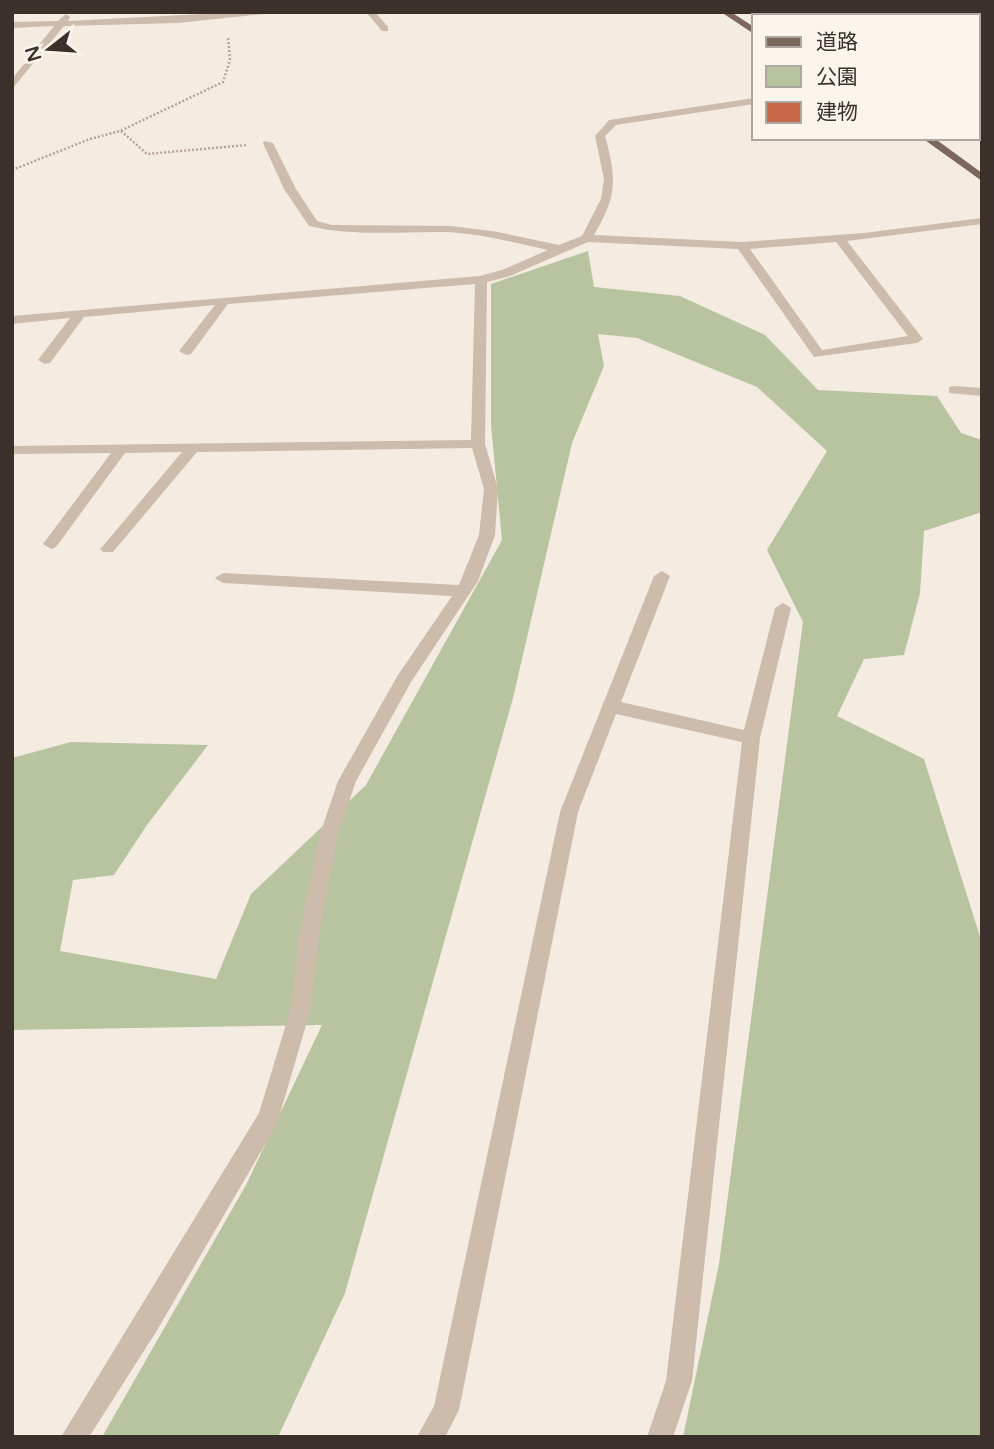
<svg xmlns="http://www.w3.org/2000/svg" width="994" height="1449" font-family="'Varela Round','Noto Sans JP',sans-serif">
<rect width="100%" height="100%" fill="#f4ebe1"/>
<polygon fill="#b8c4a0" points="588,251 594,287 680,296 765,335 818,390 937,396 961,433 982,440 982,512 924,531 920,593 904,655 864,659 837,716 924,759 982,943 982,1437 683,1437 719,1264 803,622 767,550 827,451 757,387 637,338 598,334 604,366 572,443 513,698 345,1293 278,1437 102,1437 246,1185 322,1025 12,1030 12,758 71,742 208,745 147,825 114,875 73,880 60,951 216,979 251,894 366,785 502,540 491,425 491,284"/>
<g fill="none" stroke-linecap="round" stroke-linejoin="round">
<g stroke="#b9a596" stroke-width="2.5" stroke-dasharray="2 2" stroke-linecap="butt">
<polyline points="121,131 147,154 247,145"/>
<polyline points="12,170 90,139 120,131 223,82 230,60 228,37"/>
</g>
<g fill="#cdbbac" fill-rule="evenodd">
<polygon points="241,12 282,12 178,23 64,26 12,89 12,79 54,26 12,28 12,22 58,21 66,14 70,17 68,21"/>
<polygon points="366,12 375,12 388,27 388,31 382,31"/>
<rect x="978" y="65" width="4" height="6"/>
<path d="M754 98V104L616 125 605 136C617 180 617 196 594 235L742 242 864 233 982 218V224L847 241 923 339 917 343 814 357 738 249 588 242 510 276 487 282 485 444 498 489 495 535 478 581 411 682 356 781 338 834 319 934 311 1008 277 1124 156 1332 89 1437H61L259 1113 291 1008 299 934 320 834 338 781 398 675 452 596 223 583 215 578 223 573 459 585 479 535 484 489 472 448 197 452 113 552H103L100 549 103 546 182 452 125 453 56 547 51 549 43 544 111 453 12 454V446L471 440 475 284 228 304 191 354 186 355 179 351 215 305 84 317 50 363 45 364 38 360 70 318 12 324V316L480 276 502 270 548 250C516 243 482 234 448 232 402 231 354 237 309 226L284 189 263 143 264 141 273 143 296 189 317 221 332 225 451 226 498 232 559 245 582 236 601 199 604 179 595 136 609 120ZM836 242 908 336 822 350 750 249Z"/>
<rect x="978" y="112" width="4" height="6"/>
<polygon points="954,386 982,388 982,396 949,393 949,387"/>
<polygon points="662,571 670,576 621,702 744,730 775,608 783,603 791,608 760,738 692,1381 673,1437 647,1437 666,1381 742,742 616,714 578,812 459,1410 445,1437 417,1437 434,1406 560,812 654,576"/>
</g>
<g fill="#7d675c" fill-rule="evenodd">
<polygon points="721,12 731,12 754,27 754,34"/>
<polygon points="922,138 934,138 982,173 982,181"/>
</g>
</g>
<polygon fill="#ac5a40" points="779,12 960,12 959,16 785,16"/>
<polygon fill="#8c4a34" points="948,12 960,12 959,16 930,16"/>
<polygon fill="#c8694b" stroke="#8c4a34" stroke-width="2" points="817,12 948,12 930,16 822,16"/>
<rect width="994" height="1449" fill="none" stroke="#3b302b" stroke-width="28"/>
<rect x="752" y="14" width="228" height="126" fill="#fbf5ee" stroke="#aea6a0" stroke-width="2"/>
<rect x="766" y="37" width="35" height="10" fill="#7d675c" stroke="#aea6a0" stroke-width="2"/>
<text x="816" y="49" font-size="21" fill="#3b302b">道路</text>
<rect x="766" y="66" width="35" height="21" fill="#b8c4a0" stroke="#aea6a0" stroke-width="2"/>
<text x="816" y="84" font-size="21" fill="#3b302b">公園</text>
<rect x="766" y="102" width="35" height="21" fill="#c8694b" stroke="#aea6a0" stroke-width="2"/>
<text x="816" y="119" font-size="21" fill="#3b302b">建物</text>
<g transform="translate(49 49) rotate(253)" stroke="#fbf5ee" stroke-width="5" paint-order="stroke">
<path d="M0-5L12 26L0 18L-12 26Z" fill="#3b302b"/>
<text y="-10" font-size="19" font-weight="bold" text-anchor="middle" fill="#3b302b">N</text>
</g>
</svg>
